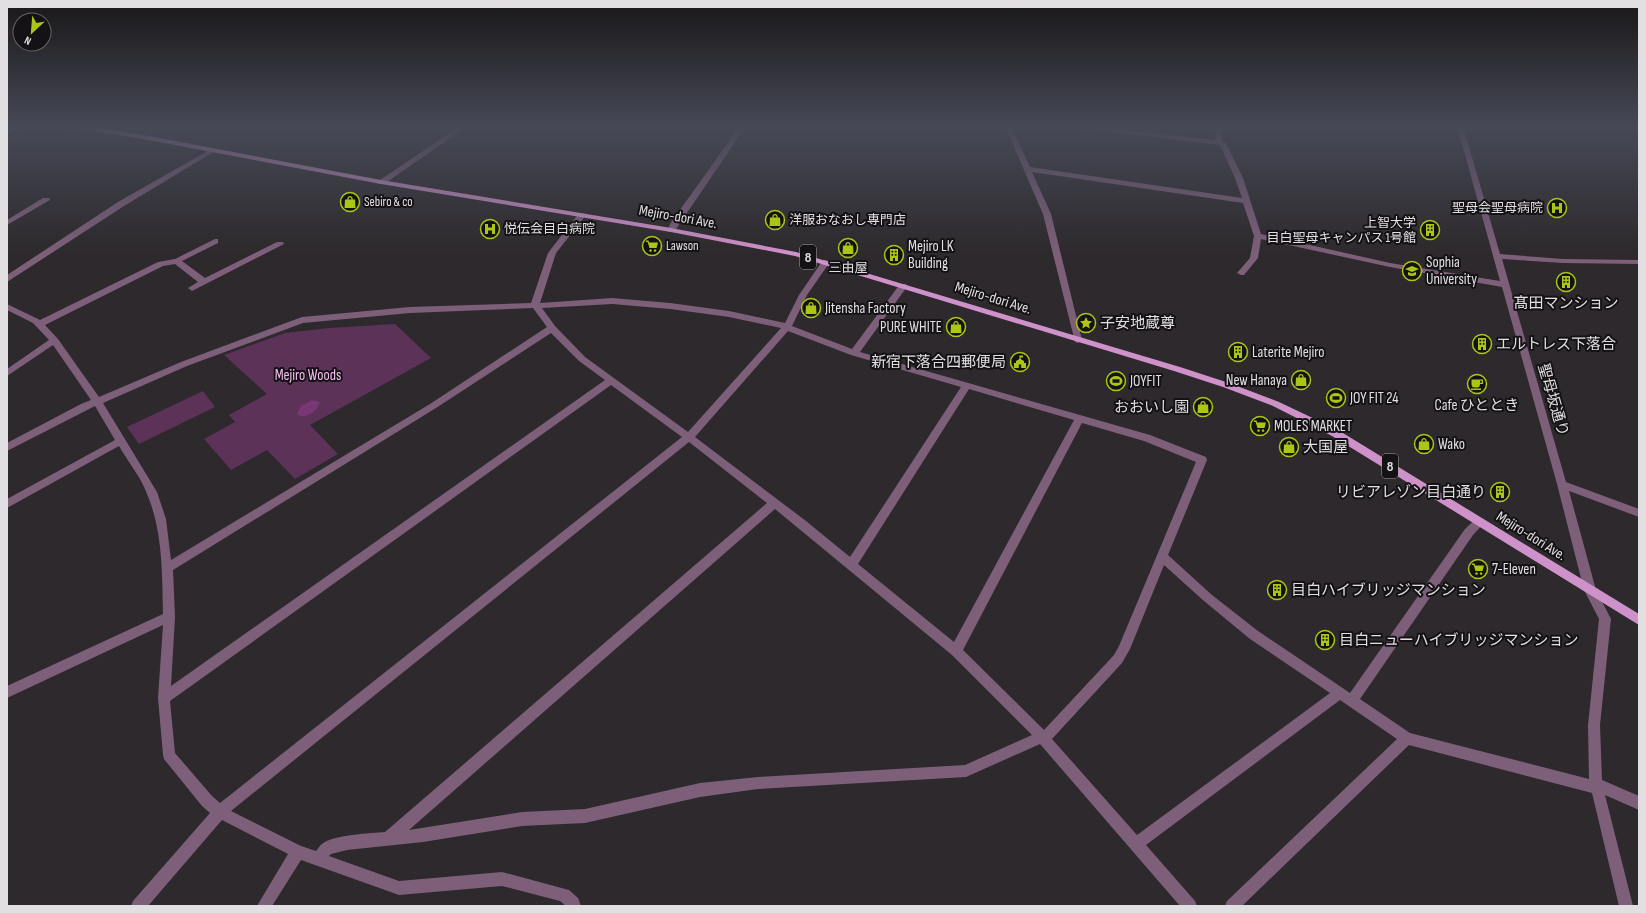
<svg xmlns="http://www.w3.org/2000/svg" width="1646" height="913" font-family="'Sofia Sans Condensed','Noto Sans JP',sans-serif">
<rect width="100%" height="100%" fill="#2d292c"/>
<g fill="#5c3259">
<polygon points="395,324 431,358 310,425 338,454 295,479 267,450 231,470 204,439 235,422 229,415 267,394 224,355 285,333 329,328"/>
<polygon points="203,391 215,407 139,444 127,427"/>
</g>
<path fill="#783775" d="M312 400 320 402C317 411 305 421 297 414L301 406Z"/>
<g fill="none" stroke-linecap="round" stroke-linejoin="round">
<g fill="#7d5f7a" fill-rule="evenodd">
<polygon points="16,126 24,126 7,135 7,130"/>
<polygon points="460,126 468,126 384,184 378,184 377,182"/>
<polygon points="740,126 746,126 674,232 668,232 667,230 672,221"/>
<path d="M1005 126H1011L1030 167 1242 198 1235 178 1220 145 1078 128 1075 126H1095L1215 140 1216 126H1222V141L1226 143 1243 178 1261 234 1390 263 1500 281 1457 126H1463L1500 254 1563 259 1639 260V264L1563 263 1502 259 1566 482 1639 509V517L1569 491 1596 590 1611 619 1600 725 1602 780 1639 796V810L1605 795 1633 906H1619L1592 793 1409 745 1242 906H1225L1227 901 1397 739 1340 700 1146 845 1195 901 1197 906H1180L1040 744 966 777 758 789 700 797 585 823 522 826 423 842 347 850 331 854 329 856 399 881 502 872 569 890 578 898 581 906H566L560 901 502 886 399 895 301 860 272 906H257L288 854 222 820 148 906H131L133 901 210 813 202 806 164 759 163 755 158 698 163 625 7 698V686L163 614C162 574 163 531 147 494 141 477 128 462 119 446L7 508V499L115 440 95 406 7 451V443L81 404 91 400 53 345 7 376V369L49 340 33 323 7 310V304L40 320 158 262 175 259 215 239H218V243L182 261 205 278 277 242H283L284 244 192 291 188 288 198 282 175 264 163 266 45 325 58 339 99 397 181 362 302 317 410 307 531 303 548 253 579 213H582L586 215 556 253 540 303 612 298 670 303 729 311 785 323 799 295 823 260H826L830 262 807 295 792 326 852 349 900 284H906L907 286 906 288 860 352 1150 435 1206 457 1207 460 1168 555 1212 595 1258 631 1350 693 1465 529C1471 524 1476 516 1484 519L1485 522 1473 535 1360 699 1410 733 1589 779 1588 725 1599 619 1584 590 1557 484 1502 287 1390 267 1261 239 1258 258 1244 275H1241L1237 273 1250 258 1254 236 1243 203 1032 172 1051 214 1082 340 1078 343 1075 342 1043 214ZM612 304 670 309 729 317 781 328 688 432 585 357 555 326 542 308ZM533 308 547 327 430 404 171 560 166 519 157 492 103 403 187 366 303 323 410 313ZM788 331 851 355 961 387 850 557 806 521 695 437ZM551 333 579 361 605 380 171 686 175 617 173 570 436 408ZM611 385 682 437 220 803 212 796 175 753 170 701ZM969 389 1074 420 954 642 858 564ZM1082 423 1144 441 1196 462 1119 646 1114 655 1044 730 963 650ZM689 442 767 503 385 832C372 833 331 835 322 844 320 845 318 849 316 851L301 846 231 811ZM775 509 952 655 1032 735 965 765 758 777 700 783 585 809 522 812 409 830ZM1164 565 1204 601 1250 639 1330 693 1137 835 1052 739 1122 663 1130 649Z"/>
<polygon points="213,148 215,149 215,151 124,206 7,282 7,275 118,202"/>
<polygon points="43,198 49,198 50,200 7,225 7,220"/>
</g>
<polygon fill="#cf91ca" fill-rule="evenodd" points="66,126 83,126 138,134 381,180 671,228 796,252 1180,367 1229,383 1279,402 1338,430 1639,614 1639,625 1332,436 1273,406 1223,387 1174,371 795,256 671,232 381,184 138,138 69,128"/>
</g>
<linearGradient id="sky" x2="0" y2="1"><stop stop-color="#191718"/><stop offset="0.5" stop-color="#464956"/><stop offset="1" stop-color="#464956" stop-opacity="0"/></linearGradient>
<rect width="1646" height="254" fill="url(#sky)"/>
<defs>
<symbol id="shop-ring" viewBox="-11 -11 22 22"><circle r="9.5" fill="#141214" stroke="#abc614" stroke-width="1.5"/><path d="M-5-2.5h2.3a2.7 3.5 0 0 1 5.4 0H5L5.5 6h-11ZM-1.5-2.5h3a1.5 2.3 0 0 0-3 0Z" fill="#abc614"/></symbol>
<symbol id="hospital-ring" viewBox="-11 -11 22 22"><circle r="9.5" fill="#141214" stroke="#abc614" stroke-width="1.5"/><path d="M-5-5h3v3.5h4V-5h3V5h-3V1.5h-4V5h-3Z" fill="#abc614"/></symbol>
<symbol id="building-ring" viewBox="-11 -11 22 22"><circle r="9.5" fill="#141214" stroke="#abc614" stroke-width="1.5"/><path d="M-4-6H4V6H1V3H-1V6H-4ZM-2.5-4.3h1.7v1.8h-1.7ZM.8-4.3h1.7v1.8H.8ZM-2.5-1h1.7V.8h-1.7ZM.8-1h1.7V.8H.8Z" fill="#abc614"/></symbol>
<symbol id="supermarket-ring" viewBox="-11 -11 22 22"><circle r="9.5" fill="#141214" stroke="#abc614" stroke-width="1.5"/><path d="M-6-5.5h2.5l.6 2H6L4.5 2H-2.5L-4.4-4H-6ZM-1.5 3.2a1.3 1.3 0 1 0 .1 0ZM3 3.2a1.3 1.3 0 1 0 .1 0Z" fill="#abc614"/></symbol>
<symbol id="university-ring" viewBox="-11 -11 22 22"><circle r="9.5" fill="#141214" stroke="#abc614" stroke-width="1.5"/><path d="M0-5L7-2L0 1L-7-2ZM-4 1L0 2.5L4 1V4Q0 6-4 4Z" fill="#abc614"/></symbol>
<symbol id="sight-ring" viewBox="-11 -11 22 22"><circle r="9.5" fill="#141214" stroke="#abc614" stroke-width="1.5"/><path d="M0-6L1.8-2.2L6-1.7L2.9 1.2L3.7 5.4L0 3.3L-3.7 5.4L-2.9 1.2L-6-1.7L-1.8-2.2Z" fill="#abc614"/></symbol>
<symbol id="civic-ring" viewBox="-11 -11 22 22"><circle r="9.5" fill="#141214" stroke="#abc614" stroke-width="1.5"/><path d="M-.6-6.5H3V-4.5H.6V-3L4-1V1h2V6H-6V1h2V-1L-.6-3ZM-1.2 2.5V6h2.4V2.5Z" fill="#abc614"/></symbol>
<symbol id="stadium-ring" viewBox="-11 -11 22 22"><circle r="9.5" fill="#141214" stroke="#abc614" stroke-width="1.5"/><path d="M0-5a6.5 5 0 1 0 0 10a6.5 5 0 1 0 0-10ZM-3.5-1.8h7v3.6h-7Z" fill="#abc614"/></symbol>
<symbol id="cafe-ring" viewBox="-11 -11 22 22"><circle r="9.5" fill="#141214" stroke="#abc614" stroke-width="1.5"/><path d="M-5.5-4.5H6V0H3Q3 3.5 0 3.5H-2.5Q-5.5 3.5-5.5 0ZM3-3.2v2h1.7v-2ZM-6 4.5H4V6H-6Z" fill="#abc614"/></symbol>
</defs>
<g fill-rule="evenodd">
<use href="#shop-ring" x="339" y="191" width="22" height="22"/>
<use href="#hospital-ring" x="1546" y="197" width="22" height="22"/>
<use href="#shop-ring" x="764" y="209" width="22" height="22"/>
<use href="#hospital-ring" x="479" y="218" width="22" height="22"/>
<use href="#building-ring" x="1419" y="219" width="22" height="22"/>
<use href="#supermarket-ring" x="641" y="235" width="22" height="22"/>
<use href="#shop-ring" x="837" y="237" width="22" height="22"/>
<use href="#building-ring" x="883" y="244" width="22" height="22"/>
<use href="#university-ring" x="1401" y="260" width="22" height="22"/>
<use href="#building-ring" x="1555" y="271" width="22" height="22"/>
<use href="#shop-ring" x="800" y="297" width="22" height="22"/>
<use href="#sight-ring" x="1075" y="312" width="22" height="22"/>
<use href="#shop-ring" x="945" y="316" width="22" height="22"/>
<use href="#building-ring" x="1471" y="333" width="22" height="22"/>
<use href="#building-ring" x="1227" y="341" width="22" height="22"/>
<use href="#civic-ring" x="1009" y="351" width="22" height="22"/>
<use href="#shop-ring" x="1290" y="369" width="22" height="22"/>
<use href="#stadium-ring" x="1105" y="370" width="22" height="22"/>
<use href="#cafe-ring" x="1466" y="373" width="22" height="22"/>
<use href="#stadium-ring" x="1325" y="387" width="22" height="22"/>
<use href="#shop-ring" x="1192" y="396" width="22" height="22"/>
<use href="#supermarket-ring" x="1249" y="415" width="22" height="22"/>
<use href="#shop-ring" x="1413" y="433" width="22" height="22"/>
<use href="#shop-ring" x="1278" y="436" width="22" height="22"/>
<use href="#building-ring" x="1489" y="481" width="22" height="22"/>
<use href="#supermarket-ring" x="1467" y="558" width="22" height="22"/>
<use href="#building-ring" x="1266" y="579" width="22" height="22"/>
<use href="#building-ring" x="1314" y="629" width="22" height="22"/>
</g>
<g text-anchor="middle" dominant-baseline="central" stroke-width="4" stroke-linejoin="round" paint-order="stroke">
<g font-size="13" fill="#e1dfe1" stroke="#141214" text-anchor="start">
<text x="364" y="202">Sebiro &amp; co</text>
<text x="1543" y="208" text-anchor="end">聖母会聖母病院</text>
<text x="789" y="220">洋服おなおし専門店</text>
<text x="1416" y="223" text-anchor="end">上智大学<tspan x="1416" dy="15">目白聖母キャンパス 1号館</tspan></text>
<text x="504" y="229">悦伝会目白病院</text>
<text x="666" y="246">Lawson</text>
<text x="848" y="268" text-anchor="middle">三由屋</text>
</g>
<g fill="#141214" stroke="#a4a2a4" stroke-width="1">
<rect x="800" y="245" width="16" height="24" rx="3"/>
<rect x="1382" y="454" width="16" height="24" rx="3"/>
</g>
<g font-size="14" font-weight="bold" fill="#e1dfe1">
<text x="808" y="257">8</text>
<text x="1390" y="466">8</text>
</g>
<g font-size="15" fill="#e1dfe1" stroke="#141214">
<text transform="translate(678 217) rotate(10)">Mejiro-dori Ave.</text>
<text transform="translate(993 298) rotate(17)">Mejiro-dori Ave.</text>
<text transform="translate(1553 400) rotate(74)">聖母坂通り</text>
<text transform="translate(1531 536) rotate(32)">Mejiro-dori Ave.</text>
</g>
<g font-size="15" fill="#e1dfe1" stroke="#141214" text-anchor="start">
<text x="908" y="246">Mejiro LK<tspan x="908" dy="17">Building</tspan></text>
<text x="1426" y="262">Sophia<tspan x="1426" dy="17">University</tspan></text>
<text x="1566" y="303" text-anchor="middle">髙田マンション</text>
<text x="825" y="308">Jitensha Factory</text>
<text x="1100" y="323">子安地蔵尊</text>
<text x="942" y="327" text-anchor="end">PURE WHITE</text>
<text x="1496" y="344">エルトレス下落合</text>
<text x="1252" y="352">Laterite Mejiro</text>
<text x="1006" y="362" text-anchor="end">新宿下落合四郵便局</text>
<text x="1287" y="380" text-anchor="end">New Hanaya</text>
<text x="1130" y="381">JOYFIT</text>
<text x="1350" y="398">JOY FIT 24</text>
<text x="1477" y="405" text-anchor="middle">Cafe ひととき</text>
<text x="1189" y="407" text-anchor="end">おおいし園</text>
<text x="1274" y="426">MOLES MARKET</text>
<text x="1438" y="444">Wako</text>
<text x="1303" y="447">大国屋</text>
<text x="1486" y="492" text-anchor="end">リビアレゾン目白通り</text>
<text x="1492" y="569">7-Eleven</text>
<text x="1291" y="590">目白ハイブリッジマンション</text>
<text x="1339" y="640">目白ニューハイブリッジマンション</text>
</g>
<g font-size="15" fill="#f7bef2" stroke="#141214">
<text x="308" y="375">Mejiro Woods</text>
</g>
</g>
<rect width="1646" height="913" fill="none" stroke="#e1dfe1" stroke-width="16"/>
<g transform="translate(32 32) rotate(206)"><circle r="19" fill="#141214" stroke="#666466"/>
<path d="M0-3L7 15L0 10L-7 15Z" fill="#abc614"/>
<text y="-6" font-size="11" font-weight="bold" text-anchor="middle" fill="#e1dfe1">N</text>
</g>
</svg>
